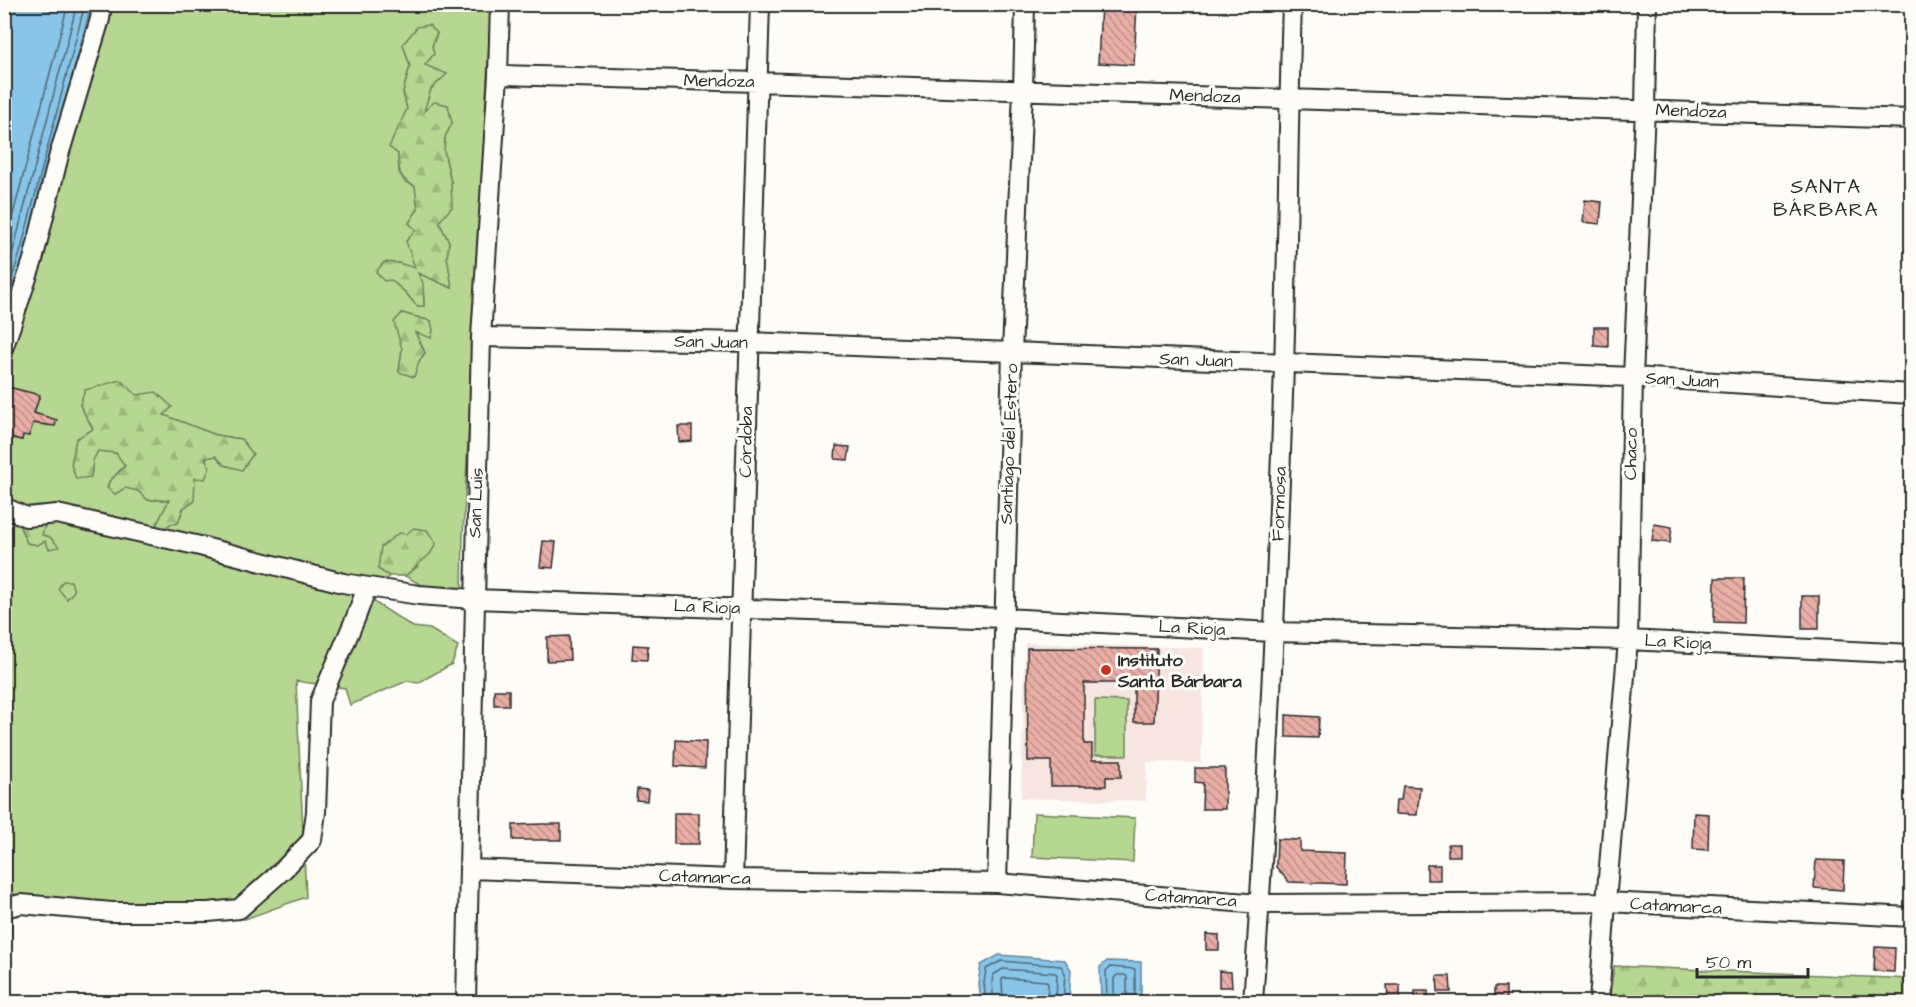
<svg xmlns="http://www.w3.org/2000/svg" width="1916" height="1007" font-family="'Architects Daughter',sans-serif">
<style>
.built{fill:#f7e5df}
.green{fill:#b6d791;stroke:#70815e;stroke-width:1.5;fill-rule:evenodd}
.forest{fill:url(#forest-firs);stroke:#70815e;stroke-width:1.5}
.water{fill:#88c5e8;stroke:#63879c;stroke-width:1.5}
.lines{fill:none;stroke-linecap:round;stroke-linejoin:round}
.shore{stroke:#506977;stroke-width:1.5}
.building{fill:url(#building-back-hatch);stroke:#2b2b2b;stroke-width:1.5}
.minor-casing{stroke:#2b2b2b;stroke-width:22}
.minor{stroke:#fdfcf7;stroke-width:18}
.poi-dot{fill:#c8321e;stroke:#fdfcf7;stroke-width:2}
.labels{text-anchor:middle;dominant-baseline:central;stroke-width:6;stroke-linejoin:round;paint-order:stroke}
.street-label{font-size:18px;fill:#2b2b2b;stroke:#fdfcf7}
.poi-label{font-size:18px;font-weight:bold;fill:#2b2b2b;stroke:#fdfcf7;text-anchor:start}
.neighbourhood-label{font-size:20px;letter-spacing:1.5px;fill:#2b2b2b;stroke:#fdfcf7}
</style>
<defs>
<pattern id="forest-firs" width="22" height="20" patternUnits="userSpaceOnUse" patternTransform="scale(1.5)"><rect width="22" height="20" fill="#b6d791"/><path d="M5 1l3.5 6h-7zM16 11l3.5 6h-7z" fill="#9db97d"/></pattern>
<pattern id="building-back-hatch" width="6" height="6" patternUnits="userSpaceOnUse" patternTransform="scale(1.5)"><rect width="6" height="6" fill="#e9afa7"/><path d="M-1 5l2 2M0 0l6 6M5-1l2 2" fill="none" stroke="#bd8f88"/></pattern>
</defs>
<rect width="100%" height="100%" fill="#fdfcf7"/>
<filter id="ink" filterUnits="userSpaceOnUse"><feTurbulence type="fractalNoise" baseFrequency=".0167" numOctaves="2"/><feDisplacementMap in="SourceGraphic" scale="12" xChannelSelector="R" yChannelSelector="G"/><feConvolveMatrix kernelMatrix="1 2 1 2 8 2 1 2 1" color-interpolation-filters="sRGB"/></filter>
<g filter="url(#ink)">
<path class="built" d="M1025 643 1204 648 1201 763 1147 762 1146 801 1021 798Z"/>
<path class="green" d="M94 5H491L463 535 462 589 436 593 405 576 417 567 378 569 389 576 374 602 413 627 430 629 458 646 452 664 418 683 407 681 350 705 345 688 296 681 306 897 245 919 14 894 6 1002H5L4 533 11 527 5 513V443L7 444 9 437 21 440 23 435 29 436 33 423 50 426 52 419 34 413 39 395 5 386V321L89 13ZM437 34 424 66 446 74 431 89 423 112 452 123 445 137 444 151 451 182 439 222 449 242 447 257 452 288 418 273C423 284 424 294 424 306H417L405 292 391 280 398 263 415 269 417 230 409 223 418 209 415 186 405 182 399 172 398 154 401 125 407 109 403 92 410 66 403 44ZM402 313 431 321 415 331 425 353 419 361 399 372 402 349ZM103 386 137 395 163 400 172 407 163 415 216 435 240 439 216 456 205 458 195 478 178 523 156 526 169 500H148L138 491 109 482 125 465 116 453 98 451 93 460 91 477 93 429 80 405 85 390ZM16 518 42 535 38 545 27 543Z
M1095 700 1127 701V755H1095Z
M1034 813 1135 818 1133 862 1032 857Z"/>
<path class="forest" d="M429 25 437 33 432 46 434 54 425 65 447 74 431 89 424 111 434 102 448 105 452 123 445 137 444 151 451 182 452 207 439 222 449 242 447 257 452 288 418 273 423 283 424 306H417L405 292 391 280 384 281 376 272 384 262 398 263 415 268 406 241 416 230 409 223 418 209 415 186C398 178 399 171 398 154L389 147 407 109 403 92 410 66 403 44 417 27Z
M402 313 431 321 433 330 431 338 415 332 425 353 419 361 414 377 399 372 402 349 394 322Z
M120 380 137 395 156 392 172 407 164 415 216 435 241 439 253 454 242 470 224 465 216 456 205 458 210 467 205 479 195 478 194 502 183 508 178 523 170 524 161 532 156 526 169 500H148L138 491 125 488 115 494 107 488 109 482 125 466 116 453 98 451 93 460 91 477 76 479 71 464 76 439 93 429 80 405 85 390Z
M41 516 45 525 42 535 50 537 59 547 49 549 45 541 38 545 27 543 16 517Z
M414 528 427 530 436 544 430 554 405 576H389L378 569 381 547 399 533 406 534Z
M63 581H71L74 591 67 599 58 589Z
M1614 966 1911 979V1002H1609Z"/>
<path class="water" d="M5 5H91L26 255 5 321Z
M999 955 1065 960 1071 970 1069 1002H980L978 983 981 965Z
M1107 961 1141 962V1002H1101L1100 967Z"/>
<g class="lines">
<path class="shore" d="M4 249 68 4
M4 278 13 251 77 4
M4 302 20 253 85 4
M986 1002 984 983 986 969 1001 961 1061 966 1065 973 1063 1002
M994 1002 992 983 993 975 1003 969 1056 973 1057 975 1056 1002
M1003 1002 1002 979 1005 978 1046 981 1048 984 1047 1002
M1107 1002 1106 971 1110 967 1135 969V1002
M1114 1002V978L1117 975H1125L1127 977V1002"/>
</g>
<path class="building" d="M1101 4H1137L1134 65 1098 63Z
M1585 200 1602 202 1600 224 1583 222Z
M1594 327H1608V347L1594 346Z
M4 386 40 395 34 413 57 420 55 426 33 423 29 436 23 435 22 440 4 436Z
M678 426H692V441L679 442Z
M836 446 850 447 848 460 835 459Z
M1654 524 1672 527 1670 543 1652 541Z
M543 541 556 542 553 568 540 567Z
M1715 578H1744L1743 623 1714 622Z
M1802 596H1819V629H1802Z
M569 636 570 660 547 661V637Z
M633 645 648 646 647 660 632 659Z
M1027 648 1157 649 1154 722H1134V683H1084V744H1092V760H1121V777H1106V786H1051V761H1028Z
M494 690H509V705H494Z
M1286 715 1319 717 1318 738 1286 737Z
M676 740 706 742 705 768 675 766Z
M1195 768H1225V809H1202L1203 783 1195 782Z
M1403 786 1420 787 1417 815 1395 814 1396 800H1401Z
M637 789 648 790 647 801 636 800Z
M674 813H699V844H674Z
M1694 813 1709 814 1708 850 1693 849Z
M542 824H561V840H513V825Z
M1277 839 1300 840V851L1347 853 1346 884 1289 882 1276 867Z
M1448 844H1460V856H1448Z
M1816 860 1844 861 1843 890 1814 888Z
M1427 865H1440V880H1427Z
M1206 934 1219 935V950H1206Z
M1875 947 1895 948 1894 972 1874 971Z
M1219 971 1231 972 1232 987H1219Z
M1437 976H1450L1451 992H1438Z
M1387 985H1400V1000H1388Z
M1494 987H1506V1002H1494Z
M1415 991H1428V1002H1415Z"/>
<g class="lines">
<defs>
<path id="minor" d="M498 75 757 82 1912 119
M481 337 748 342 1012 352 1633 377 1912 394
M4 346 33 260 59 155 100 19 102 4
M4 507 26 517 57 514 200 546 343 583 419 595 474 599 1004 618 1273 632 1628 640 1912 654
M470 869 733 879 997 883 1260 904 1606 902 1912 917
M733 879 760 4
M997 883 1012 352 1023 90 1025 4
M4 908 21 904 112 912H208L239 909 284 869 312 840 316 812 320 701 356 617 367 587
M466 1002 481 337 498 75 500 4
M1253 1002C1268 791 1277 578 1284 366 1288 245 1288 125 1292 4
M1599 1002 1606 902 1628 640 1633 377 1645 109 1647 4"/>
</defs>
<use href="#minor" class="minor-casing"/>
<use href="#minor" class="minor"/>
</g>
</g>
<circle class="poi-dot" cx="1106" cy="670" r="6"/>
<g class="labels">
<g class="street-label">
<text transform="translate(719 81) rotate(1)">Mendoza</text>
<text transform="translate(1205 96) rotate(2)">Mendoza</text>
<text transform="translate(1691 111) rotate(2)">Mendoza</text>
<text transform="translate(711 342) rotate(1)">San Juan</text>
<text transform="translate(1196 360) rotate(2)">San Juan</text>
<text transform="translate(1682 380) rotate(3)">San Juan</text>
<text transform="translate(746 442) rotate(-89)">Córdoba</text>
<text transform="translate(1009 444) rotate(-88)">Santiago del Estero</text>
<text transform="translate(1631 454) rotate(-89)">Chaco</text>
<text transform="translate(476 503) rotate(-88)">San Luis</text>
<text transform="translate(1279 504) rotate(-88)">Formosa</text>
<text transform="translate(707 607) rotate(2)">La Rioja</text>
<text transform="translate(1192 628) rotate(3)">La Rioja</text>
<text transform="translate(1678 642) rotate(3)">La Rioja</text>
<text transform="translate(705 877) rotate(2)">Catamarca</text>
<text transform="translate(1191 898) rotate(4)">Catamarca</text>
<text transform="translate(1676 906) rotate(3)">Catamarca</text>
</g>
<g class="poi-label">
<text x="1118" y="660">Instituto<tspan x="1118" dy="21">Santa Bárbara</tspan></text>
</g>
<g class="neighbourhood-label">
<text x="1826" y="187">SANTA<tspan x="1826" dy="23">BÁRBARA</tspan></text>
</g>
</g>
<rect width="1916" height="1007" fill="none" stroke="#fdfcf7" stroke-width="24"/>
<rect x="12" y="12" width="1892" height="983" fill="none" stroke="#2b2b2b" stroke-width="2" filter="url(#ink)"/>
<path d="M1697 968v9h111v-9" fill="none" stroke="#2b2b2b" stroke-width="3"/>
<text x="1706" y="968" font-size="18" fill="#2b2b2b" stroke="#fdfcf7" stroke-width="4.5" paint-order="stroke">50 m</text>
</svg>
